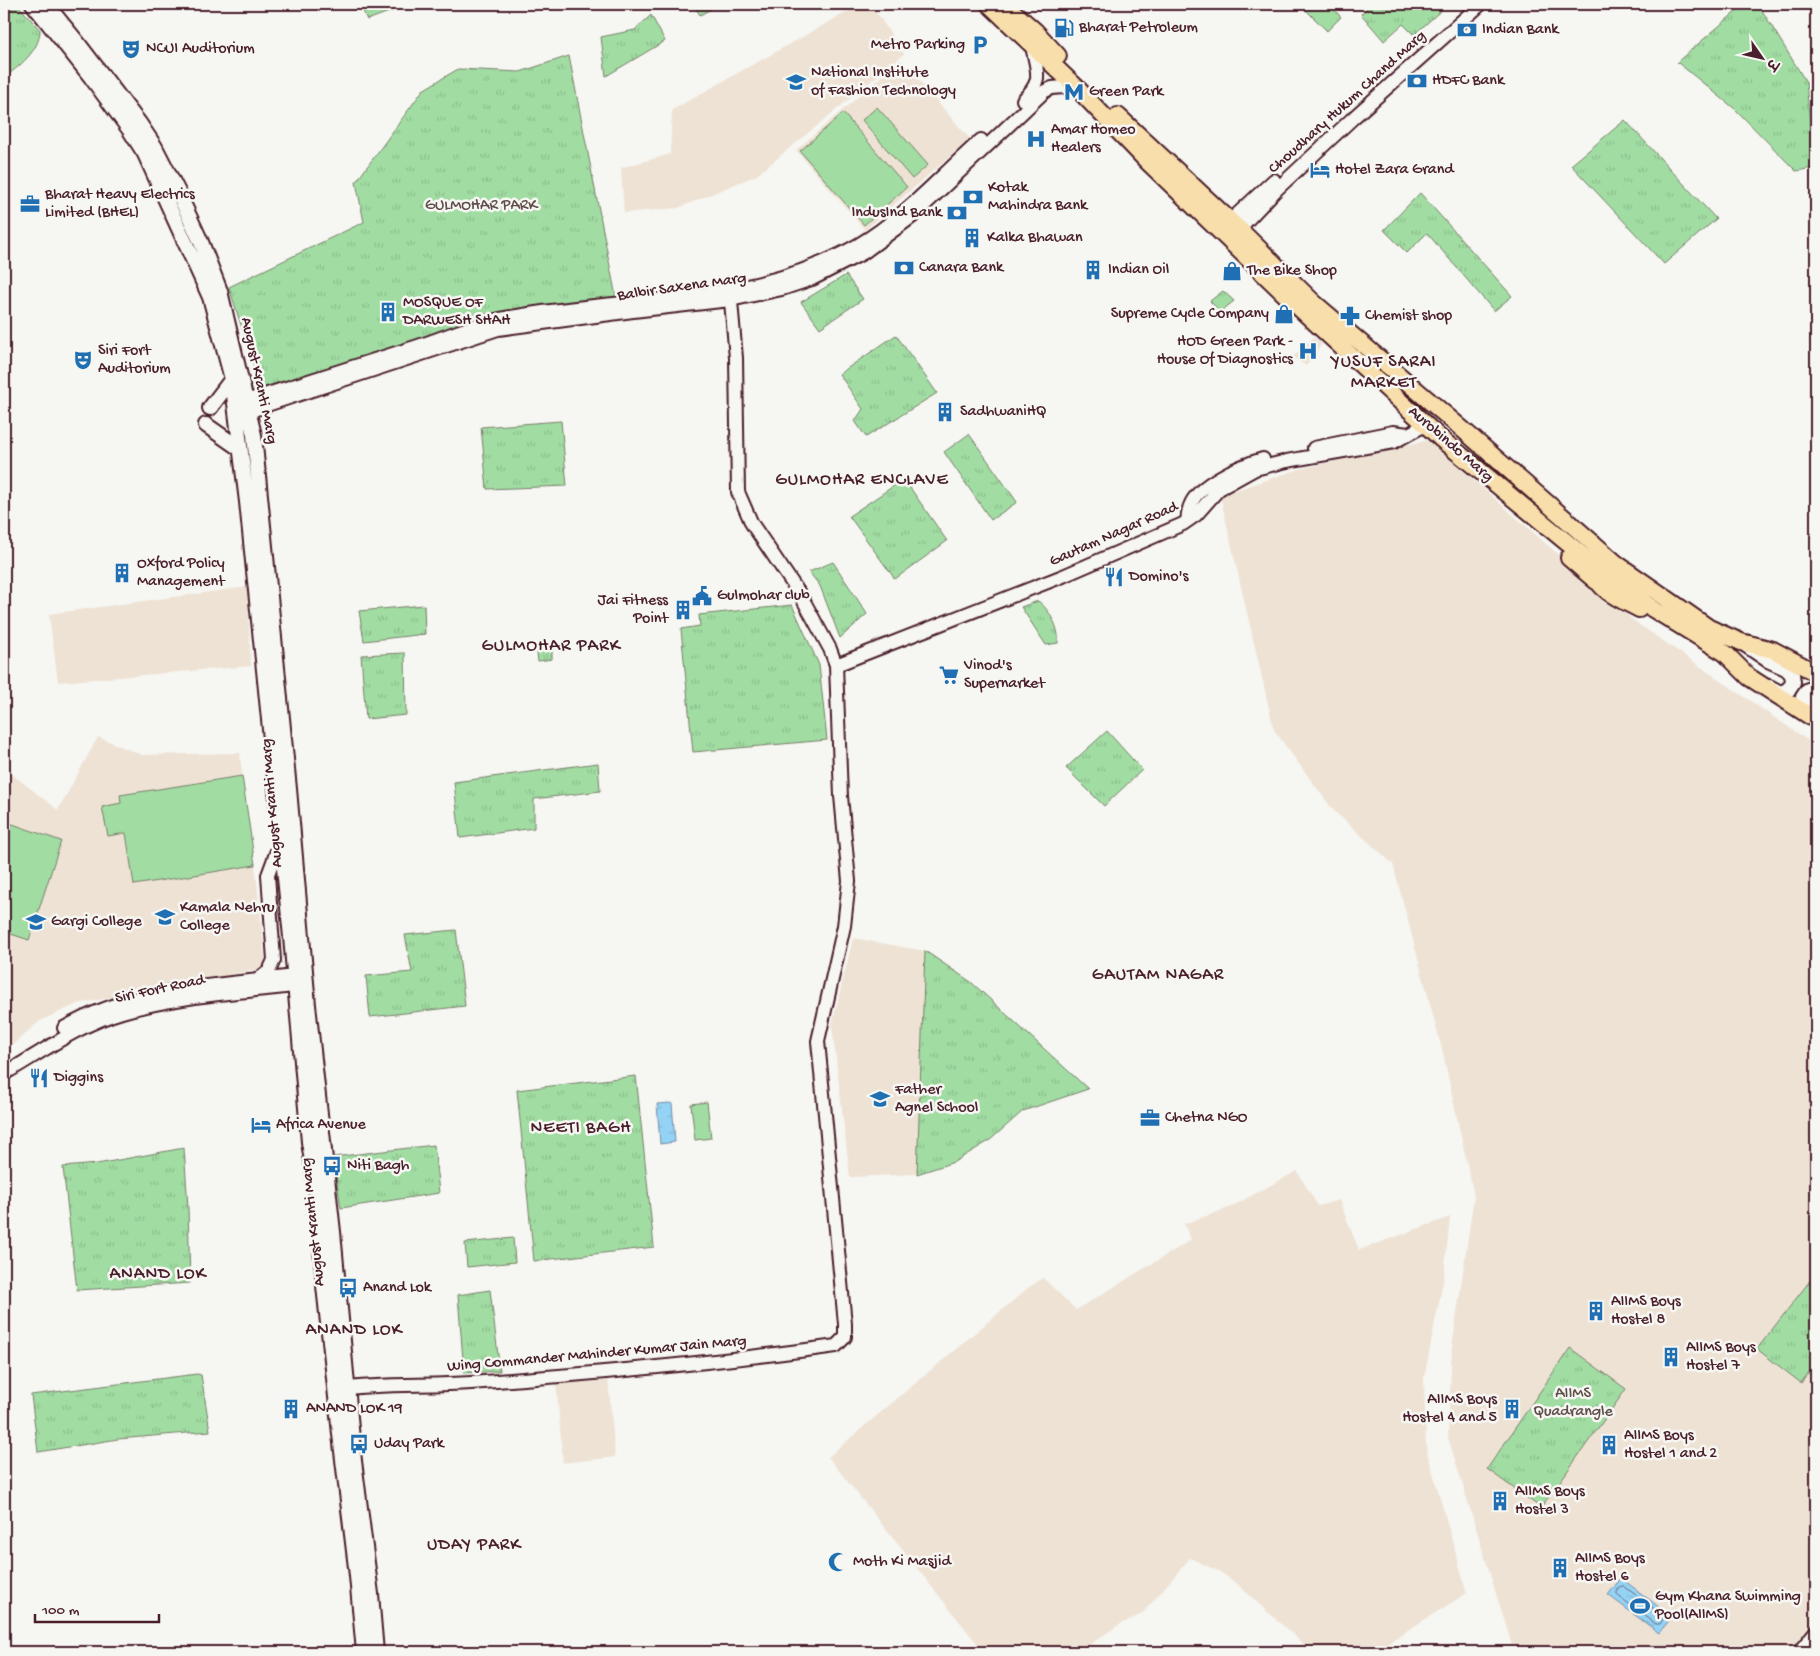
<svg xmlns="http://www.w3.org/2000/svg" width="1820" height="1656" font-family="'Gochi Hand','Playpen Sans Deva',sans-serif">
<style>
.built{fill:#eee2d4}
.grass{fill:url(#grass-tufts);stroke:#767e67}
.pitch{fill:#a1dda3;stroke:#767e67}
.water{fill:url(#water-ripples);stroke:#768ba4}
.lines{fill:none;stroke-linecap:round;stroke-linejoin:round}
.shore{stroke:#68677c;stroke-width:1}
.tertiary-casing{stroke:#4a1f2b;stroke-width:16}
.secondary-casing{stroke:#4a1f2b;stroke-width:18}
.trunk-casing{stroke:#4a1f2b;stroke-width:20}
.tertiary{stroke:#f6f6f2;stroke-width:12}
.secondary{stroke:#f6f6f2;stroke-width:14}
.trunk{stroke:#f8deab;stroke-width:16}
.labels{text-anchor:middle;dominant-baseline:central;stroke-width:5;stroke-linejoin:round;paint-order:stroke}
.poi-label{font-size:16px;fill:#4a1f2b;stroke:#f6f6f2;text-anchor:start}
.street-label{font-size:16px;fill:#4a1f2b;stroke:#f6f6f2}
.park-label{font-size:16px;fill:#604e49;stroke:#f6f6f2}
.neighbourhood-label{font-size:18px;letter-spacing:1px;fill:#4a1f2b;stroke:#f6f6f2}
</style>
<defs>
<pattern id="grass-tufts" width="24" height="20" patternUnits="userSpaceOnUse" patternTransform="scale(1.25)"><rect width="24" height="20" fill="#a1dda3"/><path d="M3 7l-1-3M5 7V3M7 7l1-3M15 17l-1-3M17 17v-4M19 17l1-3" fill="none" stroke="#8cbd8c"/></pattern>
<pattern id="water-ripples" width="26" height="14" patternUnits="userSpaceOnUse" patternTransform="scale(1.25)"><rect width="26" height="14" fill="#94d3f5"/><path d="M2 4q2-2 4 0t4 0M15 11q2-2 4 0t4 0" fill="none" stroke="#81b5d2"/></pattern>
</defs>
<rect width="100%" height="100%" fill="#f6f6f2"/>
<filter id="ink" filterUnits="userSpaceOnUse"><feTurbulence type="fractalNoise" baseFrequency=".02" numOctaves="2"/><feDisplacementMap in="SourceGraphic" scale="10" xChannelSelector="R" yChannelSelector="G"/><feConvolveMatrix kernelMatrix="1 2 1 2 8 2 1 2 1" color-interpolation-filters="sRGB"/></filter>
<g filter="url(#ink)">
<path class="built" d="M861 4H871L904 54 757 175 678 208 624 213 621 168 670 154 672 110Z
M901 60 970 139 865 230 796 150Z
M1314 337 1322 344 1306 366 1293 357Z
M1428 440 1634 621 1816 746V1622L1793 1652H1514L1448 1437 1452 1348 1474 1196 1443 1053 1393 864 1333 810 1274 730 1220 495 1303 468Z
M247 587 251 666 58 682 49 614Z
M98 737 142 755 240 753 242 776 255 865 266 968 77 1004 40 1021 4 1052V768L58 810Z
M853 938 925 951 917 1174 850 1177 832 1025Z
M1297 1171 1318 1206 1339 1200 1359 1250 1450 1217 1444 1276 1424 1379 1426 1448 1467 1593 1373 1652H1312L1236 1583 1220 1572 1190 1558 1142 1614 1117 1626 1079 1652H984L828 1457 1028 1288 1043 1278 1076 1310 1191 1240 1184 1224 1229 1208Z
M608 1378 615 1457 563 1463 556 1381Z"/>
<path class="grass" d="M4 4H17L40 30C40 51 18 67 4 78Z
M360 4H411L367 20Z
M693 4H720L700 15Z
M1300 4H1329L1341 17 1327 31Z
M1371 4H1448L1414 35 1403 24 1384 41 1361 14Z
M1745 4H1758L1806 82 1814 168 1796 171 1735 109 1677 62Z
M651 15 665 41 606 76 601 37 635 30Z
M569 56 616 297 613 302 268 390 262 387 259 382 229 287 364 222 356 182 423 90 458 69 520 72Z
M1625 120 1716 219 1664 264 1571 165Z
M1420 193 1512 296 1494 311 1427 233 1407 253 1384 230Z
M846 275 863 299 820 328 801 302Z
M1223 291 1234 301 1220 312 1210 301Z
M896 335 937 393 866 437 855 421 863 409 839 374Z
M561 421 567 486 487 489 481 427Z
M969 434 1017 502 991 520 944 452Z
M904 479 947 541 895 579 849 516Z
M833 562 867 614 840 638 820 586 809 572Z
M1038 601C1050 610 1060 629 1058 643L1046 645 1021 607Z
M424 605 425 634 364 641 359 611Z
M792 605 819 665 827 740 693 752 681 629 700 626 699 615Z
M552 643V659L538 661 536 646Z
M405 653 406 715 366 719 361 655Z
M1107 731 1142 770 1104 806 1066 768Z
M598 763 600 791 534 799V828L460 838 454 782Z
M456 930 465 1006 370 1017 366 976 412 972 405 935Z
M925 951 971 982 1088 1089 1023 1111 989 1141 954 1162 917 1174Z
M636 1076 654 1247 534 1261 517 1090Z
M434 1145 439 1193 341 1208 333 1157Z
M184 1148 188 1208 190 1283 77 1290 63 1167 97 1164Z
M513 1238 515 1262 467 1267 465 1243Z
M1816 1273V1363L1801 1383 1757 1349Z
M490 1290 500 1371 464 1373 458 1295Z
M1570 1348 1626 1389 1541 1508 1487 1469Z
M197 1374 201 1375 210 1431 118 1439 38 1452 31 1395Z"/>
<path class="pitch" d="M877 107 928 165 912 179 862 120Z
M843 113 907 187 864 225 800 151Z
M242 776 255 865 134 885 126 833 108 836 102 807 121 803 120 795Z
M4 821 61 841 29 940 5 932 4 935Z
M707 1102 711 1138 695 1140 691 1104Z"/>
<path class="water" d="M672 1103 675 1142 660 1144 657 1104Z
M1621 1578 1672 1617 1659 1633 1608 1595Z"/>
<g class="lines">
<path class="shore" d="M1624 1586 1663 1616V1619L1660 1624H1656L1617 1595V1592L1620 1587Z"/>
<defs>
<path id="tertiary" d="M1023 100C1044 80 1037 72 1032 46
M1230 221 1274 180
M1239 229 1276 190 1353 118 1481 4
M236 404C297 385 357 365 418 346 448 336 479 322 511 317 627 296 752 306 858 245 904 218 941 175 981 140
M240 415 270 404 498 329 633 311 730 300 782 289 812 279 863 253 913 216 1045 91 1052 88 1075 86
M1314 448 1393 432 1408 434
M1187 521C1188 516 1188 510 1190 506 1198 483 1242 465 1263 459
M836 665 1063 576 1183 524 1196 515 1219 489 1255 469 1287 461 1394 442 1425 425
M257 980 269 971 274 960 268 875 281 840
M64 1028C136 986 222 985 304 975
M4 1074C42 1052 80 1024 122 1012 181 995 243 992 304 985
M339 1389C382 1383 428 1386 471 1383 593 1374 715 1363 836 1346L845 1337V1324L818 1041 844 926 849 881 841 796 836 665 830 649 801 596 752 524 738 492 736 358 730 290
M1799 1652 1816 1631"/>
<path id="secondary" d="M33 4 91 77 129 129 145 154 210 297 232 379 247 502 291 937 309 1142 317 1194 324 1286 341 1443 357 1576 364 1652
M46 4 77 42 139 123 155 147 178 192 201 242 220 291 254 435 289 789 308 1005 333 1232 354 1461 371 1594 376 1652
M210 408 232 379
M206 425 239 448
M1746 645 1768 660 1786 668 1792 674 1793 682 1788 690 1780 693 1769 687
M1814 714 1804 706 1803 697 1808 690 1816 688"/>
<path id="trunk" d="M989 4 1075 86 1147 161 1294 303 1440 438 1604 573 1634 595 1653 609 1725 653 1749 677 1816 720
M1004 4 1035 31 1058 56
M1118 116 1239 229 1313 302 1461 428 1617 564 1709 628 1741 642 1773 650 1816 673
M1569 558 1596 581
M1593 572C1599 591 1622 600 1639 609"/>
</defs>
<use href="#tertiary" class="tertiary-casing"/>
<use href="#secondary" class="secondary-casing"/>
<use href="#trunk" class="trunk-casing"/>
<use href="#tertiary" class="tertiary"/>
<use href="#secondary" class="secondary"/>
<use href="#trunk" class="trunk"/>
</g>
</g>
<defs>
<symbol id="fuel-bare" viewBox="-9 -9 18 18"><path d="M-5.5-6h7V0h2V4h1.3V-2.5L3-4.5l.8-.8L6-3V5H2.5V1h-1V6h-7ZM-4.2-4.7v3.2H.2V-4.7Z" fill="#1f6fb2" stroke="#f6f6f2" stroke-width="2.5" paint-order="stroke"/></symbol>
<symbol id="bank-bare" viewBox="-9 -9 18 18"><path d="M-6-4H6V4H-6ZM0-2.3a2.3 2.3 0 1 0 0 4.6a2.3 2.3 0 1 0 0-4.6Z" fill="#1f6fb2" stroke="#f6f6f2" stroke-width="2.5" paint-order="stroke"/></symbol>
<symbol id="parking-bare" viewBox="-9 -9 18 18"><path d="M-3.5-5.5H1a3.5 3.5 0 0 1 0 7H-1V5.5H-3.5ZM-1-3.4V-.6H.8a1.4 1.4 0 0 0 0-2.8Z" fill="#1f6fb2" stroke="#f6f6f2" stroke-width="2.5" paint-order="stroke"/></symbol>
<symbol id="theatre-bare" viewBox="-9 -9 18 18"><path d="M-5-5.5Q0-4 5-5.5V0Q5 5 0 6Q-5 5-5 0ZM-3.3-2.5H-1v1.5H-3.3ZM1-2.5H3.3v1.5H1ZM-2.8 1Q0 5.5 2.8 1Z" fill="#1f6fb2" stroke="#f6f6f2" stroke-width="2.5" paint-order="stroke"/></symbol>
<symbol id="university-bare" viewBox="-9 -9 18 18"><path d="M0-5L7-2L0 1L-7-2ZM-4 1L0 2.5L4 1V4Q0 6-4 4Z" fill="#1f6fb2" stroke="#f6f6f2" stroke-width="2.5" paint-order="stroke"/></symbol>
<symbol id="metro-bare" viewBox="-9 -9 18 18"><path d="M-5.5 5V-5H-3L0 0L3-5H5.5V5H3V-.5L0 4L-3-.5V5Z" fill="#1f6fb2" stroke="#f6f6f2" stroke-width="2.5" paint-order="stroke"/></symbol>
<symbol id="hospital-bare" viewBox="-9 -9 18 18"><path d="M-5-5h3v3.5h4V-5h3V5h-3V1.5h-4V5h-3Z" fill="#1f6fb2" stroke="#f6f6f2" stroke-width="2.5" paint-order="stroke"/></symbol>
<symbol id="hotel-bare" viewBox="-9 -9 18 18"><path d="M-6-4.5h1.5V1H6V5H4.5V3h-9V5H-6ZM-4 0a1.8 1.8 0 1 1 3.6 0ZM.5 0V-2.5h3Q6-2.5 6 0Z" fill="#1f6fb2" stroke="#f6f6f2" stroke-width="2.5" paint-order="stroke"/></symbol>
<symbol id="office-bare" viewBox="-9 -9 18 18"><path d="M-6-3h4V-5.5h4V-3h4V5H-6ZM-1-4.5V-3h2v-1.5ZM-6 0V1H6V0Z" fill="#1f6fb2" stroke="#f6f6f2" stroke-width="2.5" paint-order="stroke"/></symbol>
<symbol id="building-bare" viewBox="-9 -9 18 18"><path d="M-4-6H4V6H1V3H-1V6H-4ZM-2.5-4.3h1.7v1.8h-1.7ZM.8-4.3h1.7v1.8H.8ZM-2.5-1h1.7V.8h-1.7ZM.8-1h1.7V.8H.8Z" fill="#1f6fb2" stroke="#f6f6f2" stroke-width="2.5" paint-order="stroke"/></symbol>
<symbol id="shop-bare" viewBox="-9 -9 18 18"><path d="M-5-2.5h2.3a2.7 3.5 0 0 1 5.4 0H5L5.5 6h-11ZM-1.5-2.5h3a1.5 2.3 0 0 0-3 0Z" fill="#1f6fb2" stroke="#f6f6f2" stroke-width="2.5" paint-order="stroke"/></symbol>
<symbol id="pharmacy-bare" viewBox="-9 -9 18 18"><path d="M-2-6h4v4h4v4h-4v4h-4v-4h-4v-4h4Z" fill="#1f6fb2" stroke="#f6f6f2" stroke-width="2.5" paint-order="stroke"/></symbol>
<symbol id="restaurant-bare" viewBox="-9 -9 18 18"><path d="M-5-6h1v4h1v-4h1v4h1v-4h1v5L-1.5 .5V6h-2V.5L-5-1ZM5-6V6H3V1.5H1.5Q1.5-4 5-6Z" fill="#1f6fb2" stroke="#f6f6f2" stroke-width="2.5" paint-order="stroke"/></symbol>
<symbol id="civic-bare" viewBox="-9 -9 18 18"><path d="M-.6-6.5H3V-4.5H.6V-3L4-1V1h2V6H-6V1h2V-1L-.6-3ZM-1.2 2.5V6h2.4V2.5Z" fill="#1f6fb2" stroke="#f6f6f2" stroke-width="2.5" paint-order="stroke"/></symbol>
<symbol id="supermarket-bare" viewBox="-9 -9 18 18"><path d="M-6-5.5h2.5l.6 2H6L4.5 2H-2.5L-4.4-4H-6ZM-1.5 3.2a1.3 1.3 0 1 0 .1 0ZM3 3.2a1.3 1.3 0 1 0 .1 0Z" fill="#1f6fb2" stroke="#f6f6f2" stroke-width="2.5" paint-order="stroke"/></symbol>
<symbol id="school-bare" viewBox="-9 -9 18 18"><path d="M0-5L7-2L0 1L-7-2ZM-4 1L0 2.5L4 1V4Q0 6-4 4Z" fill="#1f6fb2" stroke="#f6f6f2" stroke-width="2.5" paint-order="stroke"/></symbol>
<symbol id="bus-bare" viewBox="-9 -9 18 18"><path d="M-5-6H5V4H4V6H2V4H-2V6H-4V4H-5ZM-3.5-4V0h7V-4ZM-3.5 1.2v1.5H-2V1.2ZM2 1.2v1.5H3.5V1.2Z" fill="#1f6fb2" stroke="#f6f6f2" stroke-width="2.5" paint-order="stroke"/></symbol>
<symbol id="mosque-bare" viewBox="-9 -9 18 18"><path d="M3.5-4.9A6 6 0 1 0 3.5 4.9A5 5 0 1 1 3.5-4.9Z" fill="#1f6fb2" stroke="#f6f6f2" stroke-width="2.5" paint-order="stroke"/></symbol>
<symbol id="stadium-bare" viewBox="-9 -9 18 18"><path d="M0-5a6.5 5 0 1 0 0 10a6.5 5 0 1 0 0-10ZM-3.5-1.8h7v3.6h-7Z" fill="#1f6fb2" stroke="#f6f6f2" stroke-width="2.5" paint-order="stroke"/></symbol>
</defs>
<g fill-rule="evenodd">
<use href="#fuel-bare" x="1050" y="14" width="28" height="28"/>
<use href="#bank-bare" x="1453" y="16" width="28" height="28"/>
<use href="#parking-bare" x="966" y="31" width="28" height="28"/>
<use href="#theatre-bare" x="117" y="35" width="28" height="28"/>
<use href="#bank-bare" x="1403" y="67" width="28" height="28"/>
<use href="#university-bare" x="782" y="68" width="28" height="28"/>
<use href="#metro-bare" x="1060" y="78" width="28" height="28"/>
<use href="#hospital-bare" x="1022" y="125" width="28" height="28"/>
<use href="#hotel-bare" x="1306" y="156" width="28" height="28"/>
<use href="#bank-bare" x="959" y="183" width="28" height="28"/>
<use href="#office-bare" x="16" y="190" width="28" height="28"/>
<use href="#bank-bare" x="943" y="199" width="28" height="28"/>
<use href="#building-bare" x="958" y="224" width="28" height="28"/>
<use href="#bank-bare" x="890" y="254" width="28" height="28"/>
<use href="#building-bare" x="1079" y="256" width="28" height="28"/>
<use href="#shop-bare" x="1218" y="257" width="28" height="28"/>
<use href="#building-bare" x="374" y="298" width="28" height="28"/>
<use href="#shop-bare" x="1270" y="300" width="28" height="28"/>
<use href="#pharmacy-bare" x="1336" y="302" width="28" height="28"/>
<use href="#hospital-bare" x="1294" y="337" width="28" height="28"/>
<use href="#theatre-bare" x="69" y="346" width="28" height="28"/>
<use href="#building-bare" x="931" y="398" width="28" height="28"/>
<use href="#building-bare" x="108" y="559" width="28" height="28"/>
<use href="#restaurant-bare" x="1100" y="563" width="28" height="28"/>
<use href="#civic-bare" x="688" y="582" width="28" height="28"/>
<use href="#building-bare" x="669" y="596" width="28" height="28"/>
<use href="#supermarket-bare" x="935" y="661" width="28" height="28"/>
<use href="#university-bare" x="151" y="903" width="28" height="28"/>
<use href="#university-bare" x="22" y="908" width="28" height="28"/>
<use href="#restaurant-bare" x="25" y="1064" width="28" height="28"/>
<use href="#school-bare" x="866" y="1085" width="28" height="28"/>
<use href="#office-bare" x="1136" y="1104" width="28" height="28"/>
<use href="#hotel-bare" x="247" y="1111" width="28" height="28"/>
<use href="#bus-bare" x="318" y="1152" width="28" height="28"/>
<use href="#bus-bare" x="334" y="1274" width="28" height="28"/>
<use href="#building-bare" x="1582" y="1297" width="28" height="28"/>
<use href="#building-bare" x="1657" y="1343" width="28" height="28"/>
<use href="#building-bare" x="277" y="1395" width="28" height="28"/>
<use href="#building-bare" x="1498" y="1395" width="28" height="28"/>
<use href="#bus-bare" x="345" y="1430" width="28" height="28"/>
<use href="#building-bare" x="1595" y="1431" width="28" height="28"/>
<use href="#building-bare" x="1486" y="1487" width="28" height="28"/>
<use href="#mosque-bare" x="824" y="1548" width="28" height="28"/>
<use href="#building-bare" x="1546" y="1554" width="28" height="28"/>
<use href="#stadium-bare" x="1626" y="1592" width="28" height="28"/>
</g>
<g class="labels">
<g class="poi-label">
<text x="1079" y="28">Bharat Petroleum</text>
<text x="1482" y="30">Indian Bank</text>
<text x="965" y="45" text-anchor="end">Metro Parking</text>
<text x="146" y="49">NCUI Auditorium</text>
<text x="811" y="73">National Institute<tspan x="811" dy="18">of Fashion Technology</tspan></text>
<text x="1432" y="81">HDFC Bank</text>
<text x="1089" y="92">Green Park</text>
<text x="1051" y="130">Amar Homeo<tspan x="1051" dy="18">Healers</tspan></text>
<text x="1335" y="170">Hotel Zara Grand</text>
<text x="988" y="188">Kotak<tspan x="988" dy="18">Mahindra Bank</tspan></text>
<text x="45" y="195">Bharat Heavy Electrics<tspan x="45" dy="18">Limited (BHEL)</tspan></text>
<text x="942" y="213" text-anchor="end">IndusInd Bank</text>
<text x="987" y="238">Kalka Bhawan</text>
<text x="919" y="268">Canara Bank</text>
<text x="1108" y="270">Indian Oil</text>
<text x="1247" y="271">The Bike Shop</text>
<text x="403" y="303">MOSQUE OF<tspan x="403" dy="18">DARWESH SHAH</tspan></text>
<text x="1269" y="314" text-anchor="end">Supreme Cycle Company</text>
<text x="1365" y="316">Chemist shop</text>
<text x="1293" y="342" text-anchor="end">HOD Green Park -<tspan x="1293" dy="18">House Of Diagnostics</tspan></text>
<text x="98" y="351">Siri Fort<tspan x="98" dy="18">Auditorium</tspan></text>
<text x="960" y="412">SadhwaniHQ</text>
<text x="137" y="564">Oxford Policy<tspan x="137" dy="18">Management</tspan></text>
<text x="1129" y="577">Domino's</text>
<text x="717" y="596">Gulmohar club</text>
<text x="668" y="601" text-anchor="end">Jai Fitness<tspan x="668" dy="18">Point</tspan></text>
<text x="964" y="666">Vinod's<tspan x="964" dy="18">Supernarket</tspan></text>
<text x="180" y="908">Kamala Nehru<tspan x="180" dy="18">College</tspan></text>
<text x="51" y="922">Gargi College</text>
<text x="54" y="1078">Diggins</text>
<text x="895" y="1090">Father<tspan x="895" dy="18">Agnel School</tspan></text>
<text x="1165" y="1118">Chetna NGO</text>
<text x="276" y="1125">Africa Avenue</text>
<text x="347" y="1166">Niti Bagh</text>
<text x="363" y="1288">Anand Lok</text>
<text x="1611" y="1302">AIIMS Boys<tspan x="1611" dy="18">Hostel 8</tspan></text>
<text x="1686" y="1348">AIIMS Boys<tspan x="1686" dy="18">Hostel 7</tspan></text>
<text x="1497" y="1400" text-anchor="end">AIIMS Boys<tspan x="1497" dy="18">Hostel 4 and 5</tspan></text>
<text x="306" y="1409">ANAND LOK 19</text>
<text x="1624" y="1436">AIIMS Boys<tspan x="1624" dy="18">Hostel 1 and 2</tspan></text>
<text x="374" y="1444">Uday Park</text>
<text x="1515" y="1492">AIIMS Boys<tspan x="1515" dy="18">Hostel 3</tspan></text>
<text x="1575" y="1559">AIIMS Boys<tspan x="1575" dy="18">Hostel 6</tspan></text>
<text x="853" y="1562">Moth Ki Masjid</text>
<text x="1655" y="1597">Gym Khana Swimming<tspan x="1655" dy="18">Pool(AIIMS)</tspan></text>
</g>
<g class="street-label">
<text transform="translate(1348 103) rotate(-42)">Choudhary Hukum Chand Marg</text>
<text transform="translate(682 288) rotate(-8)">Balbir Saxena Marg</text>
<text transform="translate(258 381) rotate(78)">August Kranti Marg</text>
<text transform="translate(1450 445) rotate(41)">Aurobindo Marg</text>
<text transform="translate(1114 535) rotate(-24)">Gautam Nagar Road</text>
<text transform="translate(273 803) rotate(-95)">August Kranti Marg</text>
<text transform="translate(160 990) rotate(-12)">Siri Fort Road</text>
<text transform="translate(314 1222) rotate(-96)">August Kranti Marg</text>
<text transform="translate(597 1355) rotate(-5)">Wing Commander Mahinder Kumar Jain Marg</text>
</g>
<g class="park-label">
<text x="481" y="206">GULMOHAR PARK</text>
<text x="1573" y="1394">AIIMS<tspan x="1573" dy="18">Quadrangle</tspan></text>
</g>
<g class="neighbourhood-label">
<text x="1384" y="362">YUSUF SARAI<tspan x="1384" dy="21">MARKET</tspan></text>
<text x="862" y="480">GULMOHAR ENCLAVE</text>
<text x="551" y="646">GULMOHAR PARK</text>
<text x="1158" y="975">GAUTAM NAGAR</text>
<text x="581" y="1128">NEETI BAGH</text>
<text x="158" y="1274">ANAND LOK</text>
<text x="354" y="1330">ANAND LOK</text>
<text x="474" y="1545">UDAY PARK</text>
</g>
</g>
<rect width="1820" height="1656" fill="none" stroke="#f6f6f2" stroke-width="20"/>
<rect x="10" y="10" width="1800" height="1636" fill="none" stroke="#4a1f2b" stroke-width="2" filter="url(#ink)"/>
<g transform="translate(1762 58) rotate(124)" stroke="#f6f6f2" stroke-width="4" paint-order="stroke">
<path d="M0-4L9 19L0 12L-9 19Z" fill="#4a1f2b"/>
<text y="-8" font-size="14" font-weight="bold" text-anchor="middle" fill="#4a1f2b">उ</text>
</g>
<path d="M35 1614v8h124v-8" fill="none" stroke="#4a1f2b" stroke-width="2.5"/>
<text x="42" y="1614" font-size="15" fill="#4a1f2b" stroke="#f6f6f2" stroke-width="4" paint-order="stroke">100 m</text>
</svg>
